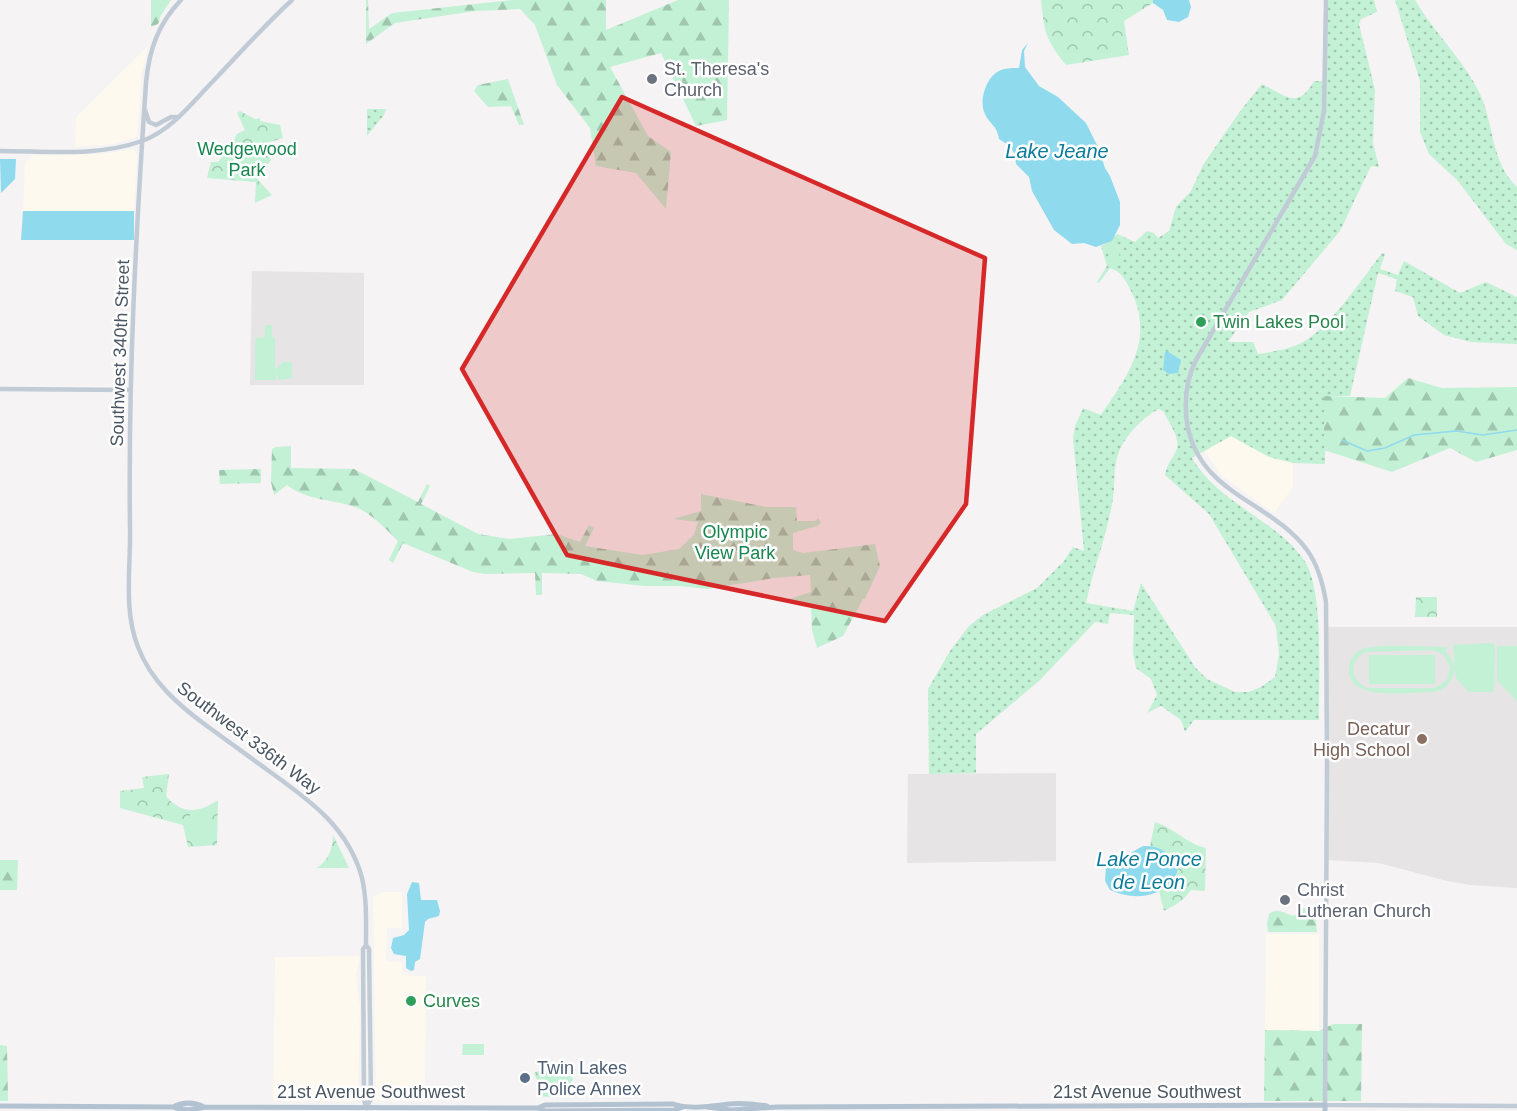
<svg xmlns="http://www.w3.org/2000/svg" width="1517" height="1111" font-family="Arial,sans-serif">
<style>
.commercial{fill:#fdf9ef}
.education{fill:#e6e4e5}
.grass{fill:url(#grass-dots);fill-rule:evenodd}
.forest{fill:url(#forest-firs)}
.park{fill:url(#park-crowns)}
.pitch{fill:#c3f1d5;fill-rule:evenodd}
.water{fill:#90daee}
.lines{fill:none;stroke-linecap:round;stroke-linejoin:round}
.stream{stroke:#90daee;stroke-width:1.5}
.secondary{stroke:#c1cbd6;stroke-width:4.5}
.primary{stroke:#b3c2d1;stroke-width:5}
.marked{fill:#d62828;fill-opacity:0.2;stroke:#d62828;stroke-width:4.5;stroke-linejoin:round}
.worship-dot{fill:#6b7280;stroke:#fff;stroke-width:2}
.leisure-dot{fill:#2e9e5b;stroke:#fff;stroke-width:2}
.education-dot{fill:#8d6e63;stroke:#fff;stroke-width:2}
.service-dot{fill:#5c6f8a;stroke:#fff;stroke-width:2}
.labels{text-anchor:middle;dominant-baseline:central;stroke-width:5;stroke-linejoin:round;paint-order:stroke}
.worship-label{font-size:18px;fill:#5b616d;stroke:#fff;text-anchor:start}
.park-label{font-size:18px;fill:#17864f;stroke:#fff}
.leisure-label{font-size:18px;fill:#27864d;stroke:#fff;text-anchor:start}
.street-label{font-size:18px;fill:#4a5661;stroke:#fff}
.education-label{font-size:18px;fill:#785e54;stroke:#fff;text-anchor:end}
.service-label{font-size:18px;fill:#4e5e75;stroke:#fff;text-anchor:start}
.water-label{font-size:20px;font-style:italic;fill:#0c7c9b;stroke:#fff}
</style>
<defs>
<pattern id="grass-dots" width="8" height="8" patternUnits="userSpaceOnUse" patternTransform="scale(1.5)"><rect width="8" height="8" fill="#c3f1d5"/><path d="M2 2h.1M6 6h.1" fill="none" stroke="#a0c6b0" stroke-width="1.8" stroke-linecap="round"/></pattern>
<pattern id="forest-firs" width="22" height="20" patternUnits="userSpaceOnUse" patternTransform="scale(1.5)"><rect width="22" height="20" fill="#c3f1d5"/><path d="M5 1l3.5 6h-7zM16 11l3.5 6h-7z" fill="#a0c6b0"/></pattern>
<pattern id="park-crowns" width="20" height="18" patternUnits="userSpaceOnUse" patternTransform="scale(1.5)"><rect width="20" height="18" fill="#c3f1d5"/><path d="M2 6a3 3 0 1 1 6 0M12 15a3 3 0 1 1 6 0" fill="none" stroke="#a0c6b0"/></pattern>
</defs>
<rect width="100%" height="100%" fill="#f5f3f3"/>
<path class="commercial" d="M149 45 142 72 137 137 114 144 75 147 76 117Z
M132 149 136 152 137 156 134 211H23L25 162 33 155 102 154Z
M1231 436 1269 457 1293 463V487L1274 513 1222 476 1204 450Z
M385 892H402V928H387L386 961 402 962V975L426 976 425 1102 380 1101 376 1097 373 896Z
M1266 934H1319V1031L1265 1030Z
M360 956 356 975 360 1007 358 1099 354 1102 273 1101 275 957Z"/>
<path class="education" d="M252 271 364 273V385H250Z
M1326 627H1517V888L1471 885 1447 881 1379 863 1326 860Z
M1056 773V861L907 863 908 774Z"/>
<path class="grass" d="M1326 0H1374L1377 12 1361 19 1359 24 1375 90 1373 143 1379 167 1371 166 1340 231 1282 300 1249 312 1228 342H1253L1258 354C1276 351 1293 349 1308 339 1334 321 1363 278 1382 253L1385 254 1380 269 1398 275 1404 261 1460 293 1486 282 1517 297V344L1471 342 1444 335 1418 316 1413 297 1395 291 1397 279 1378 273 1350 396H1325V464L1293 463 1269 457 1231 436 1192 458C1209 487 1237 503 1263 522 1279 533 1293 544 1304 560 1325 591 1318 680 1319 720H1194L1185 732 1181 720 1161 706 1147 713 1157 695 1151 679 1136 668 1133 653 1134 615 1110 613 1108 624 1095 622 1039 681 976 734V773L929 774 928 689 950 651 969 626 983 615 1037 588 1064 561 1073 547 1084 551 1073 438 1075 426 1083 408 1101 415C1128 375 1155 340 1131 291 1126 281 1121 271 1110 268L1099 283 1097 282 1107 266 1101 246 1108 243 1117 234 1135 242 1147 231 1154 233 1158 238 1169 231 1176 207 1191 191 1203 165 1241 110 1262 84C1286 96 1298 110 1314 81H1326ZM1159 409 1163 411C1168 421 1180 437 1177 448 1174 458 1167 462 1165 475L1209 514 1276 626 1279 654 1275 677 1261 687 1249 692H1235L1207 679 1195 667 1141 583 1133 611 1086 603C1093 570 1106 538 1112 504 1116 485 1112 467 1120 449 1128 433 1143 417 1159 409Z
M1395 0H1415C1434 33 1464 60 1480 94 1494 124 1491 163 1517 187V250L1506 244 1458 181 1429 154 1420 132V81Z
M367 109H386L384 115 367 136Z"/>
<path class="forest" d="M151 0H171L161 15 158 24 151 27Z
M366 0H368L369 29 392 13 513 0H606V30L678 0H729L727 120 696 126 661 53 610 67 648 136 671 152 666 209 636 173 596 166 590 128 557 85 535 25 520 9 475 11 395 23 366 44Z
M508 79 524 125H519L511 106 488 107 474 91 478 85Z
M1408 378 1442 388 1517 387V450L1476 462 1450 448 1392 472 1324 450V396L1385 398Z
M291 446V468L354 469 418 502 427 484 430 486 421 504 478 534 509 539 557 534 580 542 589 525 594 528 585 546 643 555 679 549 694 535 698 522 673 519 701 511V494L766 507H796L797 521H815L818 518 821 523 817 526 793 533V550L803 553 875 544 880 566 865 599H863L843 636 817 648 812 630 811 603 779 602 811 592 810 575 774 578 707 589 680 586H645L597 581 581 574 542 573V595H536L535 573 485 574 473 572 403 543 393 563 389 560 398 541C386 529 373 515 358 508 334 499 307 501 287 485L274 495 271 482 272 449 276 447Z
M261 469V483L220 484 219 470Z
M0 860H18L17 890H0Z
M1304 908 1315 914 1317 932H1268L1267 924 1269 914C1282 905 1286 918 1296 915 1299 913 1301 910 1304 908Z
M1333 1024H1362L1361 1101H1264L1265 1030 1319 1031Z
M0 1045 7 1046 8 1101H0Z"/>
<path class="park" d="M1041 0H1153V3L1124 21 1129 55 1066 65C1046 40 1044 32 1041 0Z
M240 111 255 119 260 118V121L280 125 283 138 263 144 271 160 258 180 272 195 255 203 256 182 207 178 211 162H218L231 146 237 134 245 130 237 113Z
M1416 597H1437V617H1415Z
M169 774 166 796C182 815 199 813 218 800L217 845 188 847 183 825 120 808V791L144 788 142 777Z
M1155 822C1174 828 1187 844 1206 848L1205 891 1191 890C1183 901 1177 904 1164 911L1159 891 1176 877C1180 862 1163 848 1150 846Z
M333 835 349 868H316C328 862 333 849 333 835Z
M564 1059 573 1079 563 1096 537 1097V1080L534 1073Z"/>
<path class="pitch" d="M1115 241 1121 261 1112 264 1105 244Z
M265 325H272V337H275V370L283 362H292V378L279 380 276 375V380H255V338L265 337Z
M1492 643 1495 645 1494 692H1469L1456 678 1455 669C1452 682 1446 690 1432 692 1410 692 1345 703 1349 667 1350 659 1355 652 1363 649 1375 643 1430 647 1447 647L1445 651 1452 659 1455 669 1453 645ZM1432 650 1443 654 1450 666 1447 680 1435 688H1368C1350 682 1348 661 1365 652Z
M1497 646H1517V701L1497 681Z
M1369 655H1435V684H1369Z
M190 814H207V823H212V834H190Z
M463 1044H484V1055H462Z"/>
<path class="water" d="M1153 0H1189L1191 7 1188 17 1179 22 1167 20 1163 10 1153 3Z
M1028 43 1024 51 1025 67 1039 86 1058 97 1086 123 1098 147 1105 168 1110 176 1120 202V225L1112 241 1096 247 1084 243 1072 244 1054 230 1032 191 1029 177 1016 164 1015 154 1008 145 999 139C997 125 990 125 985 114 978 101 987 76 999 71 1005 68 1012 68 1019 68L1022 50Z
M0 159H16L15 179 1 193Z
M23 211H134V240H21Z
M1167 351 1181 360 1178 373 1169 374 1163 370 1165 352Z
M1143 846C1159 845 1170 852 1177 867 1178 875 1175 878 1169 884 1154 899 1129 899 1110 890L1105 881 1106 867Z
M412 882 419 883 421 900H437L440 911 439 916 428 919 425 922 420 959 415 962 414 970 411 971 406 968V956L394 954 391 948 393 938 404 935 409 930 407 894Z"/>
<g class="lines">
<path class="stream" d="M1342 440 1367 451 1385 448 1414 435 1456 431 1483 435 1517 430"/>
<path class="secondary" d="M181 0C158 24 149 50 146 83 136 231 128 379 130 527 131 567 123 609 138 647 151 681 178 705 207 726 229 742 251 758 273 774 312 802 349 829 362 878 367 900 366 922 366 945L363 949 364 1099 366 1108
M1326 0 1324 111 1315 156 1196 360C1186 380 1184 401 1187 423 1199 495 1270 500 1307 550 1318 565 1323 584 1326 602L1327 765 1325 1105 1517 1106
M145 110 149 122 156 125 171 117H179
M0 151C46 151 97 157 142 141 173 130 195 99 218 76 242 50 266 24 292 0
M0 389 129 390
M366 945 369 949 371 1099 366 1108"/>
<path class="primary" d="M0 1106 173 1107C183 1111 194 1110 204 1107 194 1102 183 1102 173 1107
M204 1107 538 1108
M683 1107 674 1110 545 1111 538 1108 545 1105 673 1104C691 1110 710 1106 729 1104 741 1103 754 1104 767 1106
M707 1107 731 1110 777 1107 1325 1105V1111"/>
</g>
<path class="marked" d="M622 97 985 258 966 504 885 621 567 555 462 369Z"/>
<g class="worship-dot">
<circle cx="652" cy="79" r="6"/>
<circle cx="1285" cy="900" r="6"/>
</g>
<g class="leisure-dot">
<circle cx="1201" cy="322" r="6"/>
<circle cx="411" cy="1001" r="6"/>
</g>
<circle class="education-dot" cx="1422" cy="739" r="6"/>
<circle class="service-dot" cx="525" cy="1078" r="6"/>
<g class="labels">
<g class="worship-label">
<text x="664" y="69">St. Theresa's<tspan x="664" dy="21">Church</tspan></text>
<text x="1297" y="890">Christ<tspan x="1297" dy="21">Lutheran Church</tspan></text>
</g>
<g class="park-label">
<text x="247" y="149">Wedgewood<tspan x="247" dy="21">Park</tspan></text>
<text x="735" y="532">Olympic<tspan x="735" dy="21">View Park</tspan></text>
</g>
<g class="leisure-label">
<text x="1213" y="322">Twin Lakes Pool</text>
<text x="423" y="1001">Curves</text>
</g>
<g class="street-label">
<text transform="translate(120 353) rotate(-88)">Southwest 340th Street</text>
<text transform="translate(249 738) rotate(37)">Southwest 336th Way</text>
<text x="371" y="1092">21st Avenue Southwest</text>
<text x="1147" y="1092">21st Avenue Southwest</text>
</g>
<g class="education-label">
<text x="1410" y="729">Decatur<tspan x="1410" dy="21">High School</tspan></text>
</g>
<g class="service-label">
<text x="537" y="1068">Twin Lakes<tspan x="537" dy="21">Police Annex</tspan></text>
</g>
<g class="water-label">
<text x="1057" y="151">Lake Jeane</text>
<text x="1149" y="859">Lake Ponce<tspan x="1149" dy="23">de Leon</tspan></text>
</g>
</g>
</svg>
